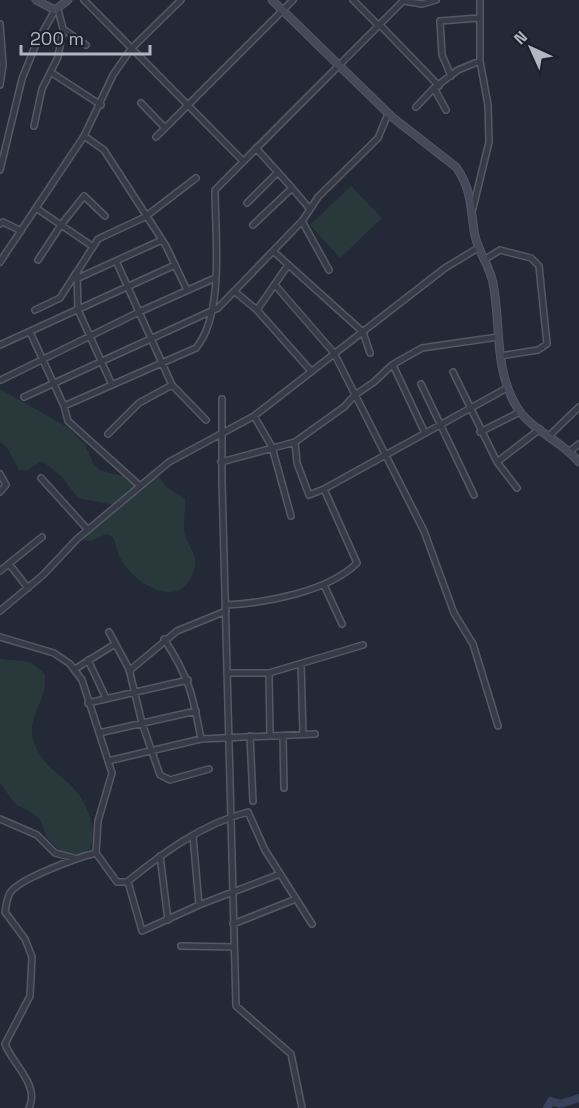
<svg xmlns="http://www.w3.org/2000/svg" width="579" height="1108" font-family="'Space Grotesk',sans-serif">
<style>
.green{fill:#29393b}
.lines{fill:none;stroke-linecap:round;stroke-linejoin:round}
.river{stroke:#39425c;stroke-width:8}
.street-casing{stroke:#545965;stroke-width:8}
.secondary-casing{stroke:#545965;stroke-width:9}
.street{stroke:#363b47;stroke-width:5}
.secondary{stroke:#454a5a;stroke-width:7}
</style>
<rect width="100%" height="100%" fill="#232936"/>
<path class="green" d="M351 186 382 218 340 258 310 225Z
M0 389 69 428 85 445 94 465 100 470 130 478 136 486 113 505 78 498 61 476 42 461 28 470H19L7 447 0 442Z
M158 475 166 487 185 498C186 510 182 524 185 535 188 547 197 553 195 565 187 613 136 588 121 559 117 553 116 544 113 537L106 534 91 541 79 540Z
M0 659 31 662 45 674C49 704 19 719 39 753 48 769 63 776 74 789 88 804 98 830 90 849L81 854 64 855 47 838 41 821 33 813 15 804 0 783Z"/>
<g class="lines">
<path class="river" d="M547 1108 551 1101 560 1104 579 1098"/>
<defs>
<path id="street" d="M84 0 243 161
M353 0 379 26
M404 1 422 4 436 0
M0 24 3 65 0 85
M380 25 439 86
M63 29 86 45
M52 73 101 105
M451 76 442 55 440 21 479 18
M141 103 165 128
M416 107 434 88
M446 110 434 88 458 70 480 61
M34 126 42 89 58 57 63 29 58 9
M84 136 104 150 166 246 187 290
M156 137 293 0
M0 170 22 79 36 44 55 10
M292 188 309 208
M247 203 278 172
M36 208 92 246
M473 208 489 142 488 105 480 61V0
M302 221 329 270
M0 224 3 222 21 231
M253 225 292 188 256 148
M273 251 363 332 370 353
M38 260 61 225 84 196 105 216
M484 260 500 250 531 258 539 266 547 344 538 350 500 356
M116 261 172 385 206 420
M0 262 84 136 113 75 131 49 181 0
M76 279 162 240
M275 285 334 353 424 531 454 613 473 644 498 726
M234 291 257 310 311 371
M35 310 60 298 76 273
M257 310 288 265
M30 332 64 406 68 421 140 486
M0 345 175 265
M393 365 424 431
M453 372 497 462 517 488
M1 380 139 312 215 278
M421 384 474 495
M112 385 78 310 77 272 98 239 145 217 196 178
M24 397 218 308 303 220 318 197 378 138 388 114
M222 399V482L236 1006 291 1054 302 1108
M64 406 196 348C225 313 215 234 215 190L404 0
M254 416 272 447 291 516
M480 432 520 412
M108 434 139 403 172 385
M550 435 579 407
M295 442 297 463 309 495 324 489 507 388
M570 451 579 444
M221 462 295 442 344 407 355 395 374 382 392 365 422 348 498 337
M497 462 540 429
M0 474 6 485 0 492
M41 478 88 530
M9 564 28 588
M0 571 42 537
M324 585 342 624
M226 605C265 603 328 592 357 563L324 489
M0 611 43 575 77 539 169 462 254 416 445 268 478 248
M109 632 129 669 142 723 160 775 170 780 209 769
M0 637 54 653 70 664 82 680 112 773 98 821 96 853 117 882H127C163 853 202 824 248 812L265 850 312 924
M164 639C189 677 193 695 201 739
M88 660 106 698
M301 664 303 734
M75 669 115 644
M129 671 177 631 226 611
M228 673H269L363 645
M269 673 270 736
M88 703 188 680
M99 733 196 711
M250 736 253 801
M283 736 284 788
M108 761 201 739 315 734
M0 819 37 835 55 853 74 858
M193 836 199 905
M160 856 168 920
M128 882 142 931 199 905 280 874
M233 924 296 899
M181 946 233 947
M29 1108C40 1085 13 1065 5 1044L30 996 32 957 25 939 5 912C6 906 7 898 10 893 18 879 79 857 96 853"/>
<path id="secondary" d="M36 0 55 10 68 0
M272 0 392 117 456 167C473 191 470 210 475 236 479 253 490 267 493 283 501 324 494 366 515 404 528 429 561 440 579 462"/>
</defs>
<use href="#street" class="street-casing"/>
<use href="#secondary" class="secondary-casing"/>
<use href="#street" class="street"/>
<use href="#secondary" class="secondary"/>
</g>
<g transform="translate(531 48) rotate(315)" stroke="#1c202c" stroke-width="4.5" paint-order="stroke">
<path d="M0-4.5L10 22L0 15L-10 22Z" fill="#b1b6c3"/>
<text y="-9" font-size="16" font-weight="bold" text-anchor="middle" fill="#b1b6c3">N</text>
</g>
<path d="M21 45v9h129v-9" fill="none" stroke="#b1b6c3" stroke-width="3"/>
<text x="30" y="45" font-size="18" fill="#b1b6c3" stroke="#1c202c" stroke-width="4.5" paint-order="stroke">200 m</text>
</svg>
